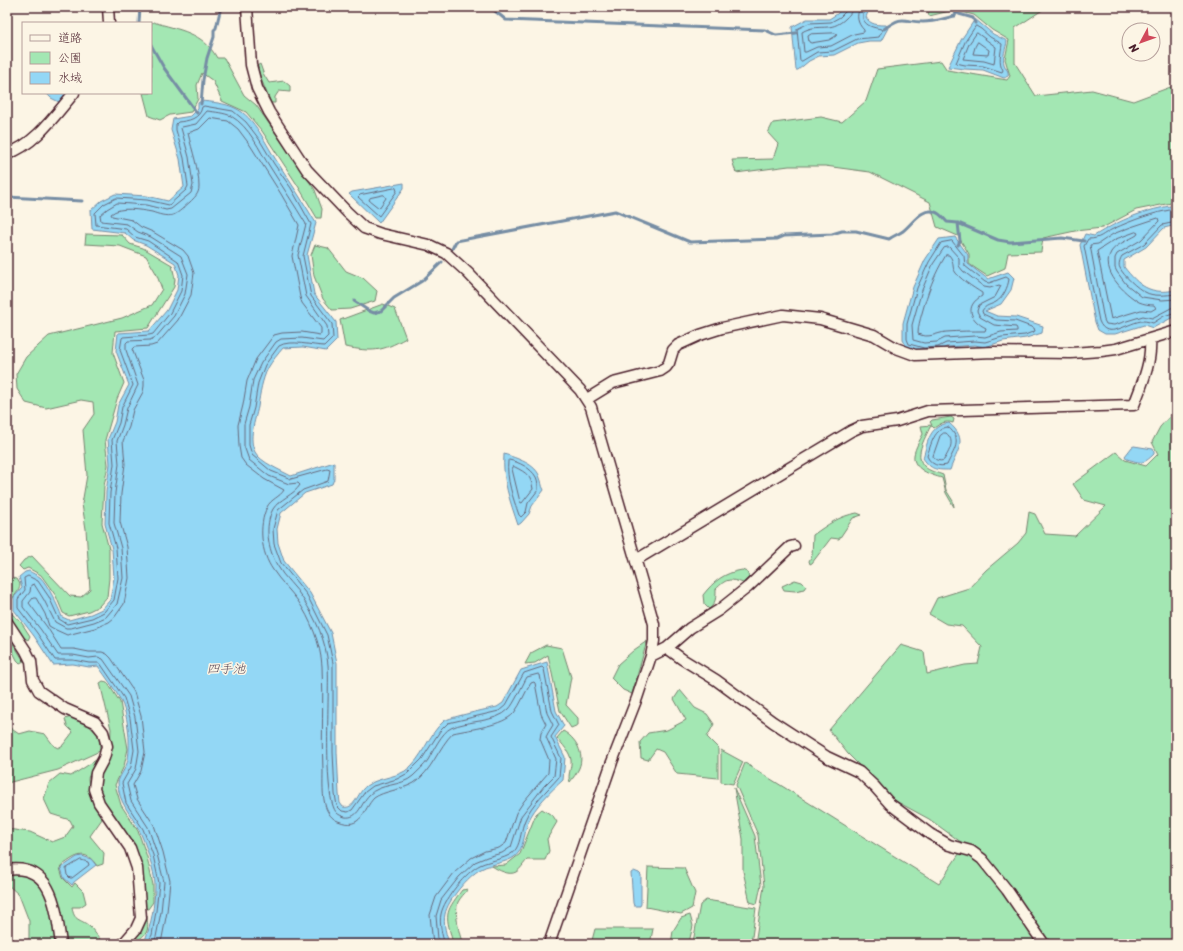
<svg xmlns="http://www.w3.org/2000/svg" width="1183" height="951" font-family="Sriracha,'Klee One',sans-serif">
<style>
.green{fill:#a3e7b3;stroke:#76836f}
.water{fill:#93d7f5;stroke:#768da4}
.lines{fill:none;stroke-linecap:round;stroke-linejoin:round}
.shore{stroke:#67697c;stroke-width:1}
.stream{stroke:#768da4;stroke-width:3}
.minor-casing{stroke:#4a1f2b;stroke-width:13}
.minor{stroke:#fcf5e5;stroke-width:10}
.labels{text-anchor:middle;dominant-baseline:central;stroke-width:3;stroke-linejoin:round;paint-order:stroke}
.water-label{font-size:13px;font-style:italic;fill:#5c4d5e;stroke:#fcf5e5}
</style>
<rect width="100%" height="100%" fill="#fcf5e5"/>
<filter id="ink" filterUnits="userSpaceOnUse"><feTurbulence type="fractalNoise" baseFrequency=".025" numOctaves="2"/><feDisplacementMap in="SourceGraphic" scale="8" xChannelSelector="R" yChannelSelector="G"/><feConvolveMatrix kernelMatrix="1 2 1 2 8 2 1 2 1" color-interpolation-filters="sRGB"/></filter>
<g filter="url(#ink)">
<path class="green" d="M927 7H1047L1015 28V63L1036 96 1092 90 1133 101 1176 85V202L1136 210 1102 228 1075 231 1043 238 1041 252 1008 253 1005 268 987 276 969 264V254L958 236 937 227 930 202 870 172 825 166H789L736 173 732 160 773 159 778 144 768 133 773 123 821 117 842 122 866 101 877 69 941 61 947 70 1007 80 1010 76 1005 59 1009 40 992 30 974 15 954 10 929 16Z
M153 22C179 30 203 32 217 58H224L244 95 256 105 315 190 322 209 321 218H317L298 186 262 131 246 112 222 101 213 81 202 73 197 85 198 99 191 112 170 115 160 120 149 116 143 93H151V24Z
M260 64 264 75 269 83 284 81 290 86V92L279 91 275 97V103H271L261 79 257 66Z
M86 234 122 235 130 244 143 248 172 265 175 279 174 287 148 328 115 331 113 353 124 383 117 399 105 440 108 465 104 486 102 523 109 549V578L107 597 99 606 89 611 69 616 63 613 56 596 41 575 28 568 23 570 19 566 24 560 32 556 70 596 81 597 90 589 86 529 82 504 87 475 83 430 94 414 93 402 81 400 46 408 26 403 17 389 16 374 26 357 49 336 122 318 152 305 162 289 156 273 146 256 120 246 85 244Z
M315 245 328 248 346 271 363 278 377 291 375 301 350 309 332 310 323 299 314 276 311 255Z
M383 304 395 309 406 338C381 352 373 352 345 347L340 320Z
M1171 415 1176 419V944H755L764 886 758 835 736 785 745 763 939 884 965 845 929 819 894 800 848 754 829 730 901 645 924 652 927 674 965 665 978 664 982 647 962 626 946 624 929 614 937 598 969 588 986 570 1018 543 1026 533 1029 512 1035 514 1045 534 1075 536 1106 506 1084 500 1073 484 1116 452 1125 460 1146 466 1158 454 1152 442 1160 427Z
M951 417 954 419 953 423C945 420 940 424 934 428L932 426 930 427C925 439 913 456 925 467 929 471 938 473 943 475L946 490 953 501 954 507 946 493 942 478C931 475 912 469 914 455 915 448 920 440 923 434L921 426 932 425 930 422 932 420Z
M857 513 862 515 853 518 839 539 831 538 812 563 810 564 809 561 812 555 813 535C827 525 839 516 857 513Z
M742 570 747 572 749 577 743 583C729 578 726 579 716 589 716 598 716 603 709 609L704 604 703 595C714 581 724 573 742 570Z
M12 578 17 579 20 584C20 592 13 596 9 603L11 613 21 622 30 636 28 640 20 635 7 616V581Z
M795 580 802 582 806 586 804 589 795 591 784 590 782 586Z
M7 634 24 661 20 663 17 660 13 652H9L12 666 7 670Z
M647 641 632 694 623 690 611 678 618 664 634 650Z
M546 645 562 648 571 677 566 705 578 718V725L571 728 560 711 548 655 535 663 525 664 531 653Z
M103 681 107 682 120 702 128 749 124 766 115 785 121 805 138 831 147 857 153 885V902L148 909 143 908 141 870 102 802 97 790 98 776 110 751 111 729 100 683Z
M680 690 695 708 707 714 714 724 707 737 718 748V778L677 774 663 752 656 749 648 760 641 758 640 742 648 733 667 730 686 720 674 699Z
M74 716 87 724 99 735 100 751 58 770 7 783V726L19 734 30 731 45 734 54 746 58 748 63 745 73 732 67 726 65 719Z
M563 731C576 738 585 754 579 768 577 773 573 778 570 782 567 775 572 768 571 760 570 752 562 744 557 738Z
M721 750 743 762 733 784 721 782Z
M96 760 88 778 90 795 102 819 90 836 104 853 103 864 97 866C89 854 82 852 70 860 66 863 63 864 60 868L63 878 72 887 75 883 83 891 86 903 80 907H72C74 922 80 918 89 926 94 931 99 938 104 944H66L58 901 48 881 34 867 7 866V829L30 832 52 842 65 837 73 826 70 820 51 814 44 799 49 783 60 774 71 776Z
M734 788 755 836 761 885 757 904 750 902 743 871V839Z
M542 809 553 816 557 822 547 839 549 851 545 860H527C524 863 520 870 516 872 509 876 498 870 492 866L506 865 520 854 536 814Z
M648 867 684 868 695 893 692 908 681 914 646 907Z
M7 873C16 873 26 873 34 878 54 891 54 923 58 944H15L29 939V921L19 895 7 884Z
M468 889C465 893 460 898 458 902 454 912 459 935 463 944H453C446 914 443 915 462 890Z
M706 900 756 908 751 944H695L693 942 700 905Z
M690 915 693 926 689 942 691 944H671L673 931 681 918Z
M147 916C147 921 149 928 146 933 142 938 140 936 139 944H129L136 936Z
M595 929H653L650 944H591Z"/>
<path class="water" d="M844 7H870L866 17C870 25 878 25 886 25L888 28 881 41H869L858 43 834 55 819 56 809 61 798 70H796L792 27 807 19H829L837 14Z
M975 19 993 34 1007 41C1006 48 1002 57 1004 64 1006 70 1009 70 1008 76L1004 78 983 70 964 69 948 67 961 40Z
M46 93H70L61 103 51 98Z
M201 101C211 102 225 103 235 108 255 117 266 145 278 163 291 183 304 203 316 223L307 255 314 294 336 322 337 340 326 351 303 347 283 348C278 354 272 361 268 368 262 380 260 393 258 407 255 421 248 438 255 452 260 462 282 471 291 476L334 462V479L332 484 305 493 281 513 277 529 278 543 284 561 310 593 331 633 337 663V752L339 794 340 803 343 807C355 810 357 793 366 786 377 778 393 778 405 771 423 759 428 734 444 721 450 717 488 709 497 707L503 703 521 670 547 662 556 711 564 726 555 737 565 757 563 780C551 791 535 806 528 822 525 832 524 843 519 852 513 863 491 863 481 869 468 876 448 900 445 914 443 923 446 936 450 944H143C151 929 155 903 155 885 155 872 145 841 139 830 131 814 118 802 118 783 118 777 127 768 128 759 131 743 128 713 120 699 114 688 106 677 98 666L89 667 73 664 53 665 34 636 14 610V597L22 588 19 577 25 572 29 571C32 573 37 575 40 577 48 585 58 606 62 617L69 620 91 614 102 609 110 600 114 578 112 549 105 524 106 492 110 464 108 439 115 422 118 405 129 385 116 351 118 333 149 331 167 310 177 290 179 275 175 263 146 245 133 240 125 233 92 229 91 210 101 201 115 194 147 196 168 201 184 187 180 159 171 130 173 119 191 116 198 109V103Z
M404 183V188L379 223 349 194 352 192Z
M1176 205V225L1164 228 1146 247 1124 260V267C1139 286 1150 295 1176 290L1175 316 1153 328 1144 325 1115 334H1105L1098 330 1095 322 1080 245 1085 234 1094 236C1119 220 1147 209 1176 205Z
M955 237 968 255V264L988 279 1008 272 1014 278 1011 290 1001 304 985 311 997 316 1016 317 1043 326 1042 333 1026 338 1003 341 985 347 975 345 962 346 946 347 940 351 924 352 907 348 903 340V323L913 287 925 260 939 239Z
M949 423C969 440 957 450 950 470 936 470 931 470 923 458 928 441 929 426 949 423Z
M1134 446 1153 449 1154 451V454C1143 465 1141 463 1127 459L1125 456 1132 447Z
M504 454C516 458 537 464 540 478 542 482 541 485 544 490L532 506 529 514 521 523 518 525C510 501 502 480 504 454Z
M82 856 91 859 96 865 74 882 72 885 64 878 61 868 77 857Z
M634 871 639 873 641 875V904L640 906H634L633 903 631 873Z"/>
<g class="lines">
<path class="shore" d="M847 7 846 11 840 17 831 22 809 23 797 29 800 61H802L817 52 833 51 857 39 879 37 882 31 881 29C873 27 867 27 863 19V12L865 7
M852 7C852 12 850 14 846 18 830 34 819 22 802 32L804 52H806L817 47 831 46 854 34 864 32V30C857 23 856 16 860 7
M976 26 981 29 990 37 1002 44C1001 53 998 62 1003 70L1002 72 983 66 965 65 956 63 965 42Z
M835 33 837 34 836 36 829 40 811 43 809 42 808 36 811 34Z
M977 33 996 47 994 64 984 61 963 59 969 44Z
M978 42 989 50 988 55 973 54 975 47Z
M396 188 397 191 379 216 358 197 360 195Z
M384 195 386 198 379 208 369 200 370 198Z
M1176 209C1154 212 1133 220 1113 229 1102 234 1101 239 1088 239L1084 246 1099 321C1107 342 1129 321 1143 321 1146 321 1150 322 1153 323L1164 316 1176 312
M1176 222 1162 225 1144 244 1122 256C1120 259 1118 265 1120 268 1123 275 1138 289 1145 292 1153 297 1167 295 1176 294
M1136 232 1138 233 1137 235C1129 240 1116 244 1111 252 1100 271 1124 293 1139 302 1144 304 1149 305 1154 305L1156 308 1151 311 1141 310 1111 319 1097 251 1116 239Z
M952 241 964 256 965 266 985 282 989 283 1006 277 1009 279C1008 287 1003 298 996 302 991 305 985 305 982 311L983 314 996 320 1015 321 1034 328 1035 331 1025 335 1002 337 985 342 975 341 946 343 938 347 924 348 909 344 907 339V324L917 288 929 262 941 243Z
M949 247 959 258V266L963 271 984 287 990 288 999 285 1001 286 995 297 979 305 977 311 980 317 994 325 1016 327 1017 329V331L1001 332 985 337 975 336 945 338 937 342 924 343 913 340 912 325 922 290 933 264 944 248Z
M946 255H949C954 261 952 264 954 270 958 278 974 288 982 293V296C964 306 970 320 986 328L985 331C972 331 959 331 946 332 936 333 929 339 918 334 918 327 920 320 922 313 928 291 934 275 946 255Z
M1176 299 1162 300 1142 297 1126 284 1117 272 1115 268V258L1117 254 1141 240 1159 221 1158 218 1131 227 1113 234 1098 244 1090 245 1104 320 1106 324 1114 325 1143 316 1152 318 1171 308 1176 307
M948 427C964 440 953 451 947 465 939 467 931 465 927 456 931 445 934 428 948 427Z
M944 433H946C956 441 949 451 944 460 940 462 934 460 933 456L940 436Z
M509 460C519 462 531 468 536 477 538 481 538 486 538 490L528 503 526 512 521 517 519 515C513 498 506 479 508 461Z
M515 467C527 473 531 476 533 489L522 503 520 502 512 469 513 467Z
M81 860 88 862 89 865 72 878H70L67 875 66 869Z
M147 944 152 935 156 911 159 883 153 855 143 829 126 803 122 783 131 767 134 750 130 718 124 698 100 663H89L73 660H55L37 633 18 608V599L25 590 24 578 28 576 38 581 49 597 59 619 67 624 92 618 104 612 114 600 118 578 116 548 109 523 110 493 114 464 112 440 119 423 122 407 133 385 120 350 122 338 123 337 149 335 153 334 170 313 181 291 183 275 178 261 148 241 135 237 126 229 96 225 95 213 104 204 116 198 147 200 169 205 186 190 188 186 184 158 176 130V124L178 122C188 121 200 119 202 107L204 106 233 111 246 122 259 139 274 164 291 188 311 224 303 256 311 296 332 324 333 338 325 346C313 346 290 339 279 346L265 365 258 383 254 408 249 425V445L252 455 271 471 291 479 327 469 330 470 328 481 303 490 278 510 273 529 274 544 281 563 307 595 327 635 333 663V752L335 794 337 806 342 811 348 812 352 810 365 792 373 786 397 779 408 773 422 759 440 731 448 723 499 711 506 705 524 673 542 667 544 669 552 711 559 725 551 737 561 758 559 777C547 791 532 803 525 820 521 829 521 841 516 849 510 859 490 860 480 865 466 872 444 899 441 914 439 922 442 937 445 944
M153 944 156 937 161 912 164 882 157 854 148 827 131 801 127 784 136 769 139 751 135 717 129 696 103 659 98 657 89 658 73 655H58L41 630 23 607V601L30 592 31 585 34 584 44 600 55 622 66 628H71L94 622 106 617 117 604 123 578 121 548 114 523 115 493 119 464 117 441 123 425 127 408 138 385 126 350V343L128 341 150 340 156 337 174 316 185 294 188 274 181 256 151 237 138 232 127 224 101 221 100 215 107 209 117 203 146 205 166 210 171 209 191 193 193 185 189 157 181 128 182 127 196 124 207 111C215 112 225 113 231 116 250 127 259 150 270 167 282 186 294 204 306 224L298 255 306 296 327 326 328 336 323 341 302 338 281 339 276 342 261 363 253 380 249 407 244 424V446L249 460 269 476 289 484 298 483 300 485C294 495 279 499 273 509 264 526 268 549 277 565 284 578 296 587 303 599 316 619 326 641 328 665 330 690 322 800 337 813 339 815 342 816 345 817 359 819 361 803 369 795 380 783 401 787 413 776 418 771 424 766 428 760 433 751 442 732 451 728 467 720 496 723 509 709 514 704 522 686 527 677L538 674 540 675 547 713 553 725 548 733 546 737 556 759 554 776 544 786 521 816 511 847 502 853 487 857 475 862 459 877 441 900 436 916 438 939 440 944
M160 944 162 938 167 912 170 881 163 852 154 825 137 799 133 785 141 771 145 752 141 716 134 692 111 658 107 654 102 652H89L74 649H61L47 627 29 603 33 598H36L45 614 49 626 56 630 67 635 95 628 109 622 114 618 124 604 129 578 127 547 120 522 121 494 125 464 123 441 129 427 133 410 143 392 144 386V380L132 349 134 347 151 346 157 344 178 320 191 295 194 273 188 256 183 250 153 232 141 227 132 220 112 216 111 214C120 206 140 210 152 212 158 214 166 217 173 215 179 213 185 206 190 202 194 198 199 194 199 187 199 169 192 151 188 133L199 129 210 118 228 121 238 129 250 145 281 194 299 225 292 256 300 297 302 303 321 328V333L320 335 302 332 282 333 274 335 256 359 247 381 243 405 238 425 239 446 241 458 246 465 264 479 284 490C280 497 271 499 267 507 258 526 261 553 273 570 280 581 290 590 298 601 310 618 321 645 322 666 324 701 321 736 323 772 323 783 322 796 326 808 328 813 332 819 338 821 362 831 363 809 374 798 383 791 402 790 414 783 432 771 438 748 453 733 470 729 503 726 514 713 521 704 525 692 531 683L534 682 535 683 541 714 546 724 541 733 540 739 549 760 548 773 524 801 516 813 506 843 499 848 485 851 471 858 454 873 436 897 430 915 433 944"/>
<path class="stream" d="M490 7 506 20 765 30 776 35 796 33
M946 7 959 14 973 18 975 23
M139 23 140 7
M884 29C905 14 902 22 923 22 934 22 945 18 955 16L956 13
M151 45 164 68 197 113
M201 104 203 80 207 58 214 37V30L216 28 221 7
M7 197 82 201
M958 223 998 240 1010 242 1062 238 1084 241
M452 249 456 241 615 211 690 242 777 239 784 236 832 234 842 231H856L889 239C893 236 899 234 903 231 912 224 922 207 935 212 940 213 944 219 947 222L958 223 960 241 958 245
M354 301 369 311 374 313 381 311 394 298 422 281 442 262"/>
<defs>
<path id="minor" d="M108 7 109 23
M247 7 251 65 257 88 269 112 307 170 347 212 364 228 381 234 429 245 446 253 468 273 580 390 591 407 648 603 654 624V641L651 656 637 698 612 762 549 944
M7 154C36 144 55 115 74 93
M587 399 613 383 660 371 666 367 669 363 673 350 678 345 700 335 722 328 783 315 820 319 874 335 896 348 915 355 994 352 1071 353 1101 351 1116 349 1176 331
M636 560 851 431 862 426 897 421 928 411 1134 405C1142 384 1152 362 1150 339
M7 622 26 651 31 661 33 680 39 691 65 709 95 722 103 732 107 746 104 758 96 773 94 789 99 803 130 848 137 868 141 918 136 929 123 944
M667 648 682 659 716 680 773 722 827 757 859 772 875 787 890 804 930 834 949 845 971 851 982 859 1007 890 1044 944
M651 656 667 648 690 628 719 610 748 587 790 547 794 546
M7 870C54 863 56 911 61 944"/>
</defs>
<use href="#minor" class="minor-casing"/>
<use href="#minor" class="minor"/>
</g>
</g>
<g class="labels">
<g class="water-label">
<text x="226" y="668">四手池</text>
</g>
</g>
<rect width="1183" height="951" fill="none" stroke="#fcf5e5" stroke-width="24"/>
<rect x="12" y="12" width="1159" height="927" fill="none" stroke="#4a1f2b" stroke-width="1.5" filter="url(#ink)"/>
<rect x="22" y="22" width="130" height="72" fill="#fcf5e5" stroke="#b59f9b"/>
<rect x="30" y="35" width="20" height="6" fill="#fcf5e5" stroke="#b59f9b"/>
<text x="58" y="42" font-size="12" fill="#4a1f2b">道路</text>
<rect x="30" y="52" width="20" height="12" fill="#a3e7b3" stroke="#b59f9b"/>
<text x="58" y="62" font-size="12" fill="#4a1f2b">公園</text>
<rect x="30" y="72" width="20" height="12" fill="#93d7f5" stroke="#b59f9b"/>
<text x="58" y="82" font-size="12" fill="#4a1f2b">水域</text>
<g transform="translate(1141 42) rotate(229)"><circle r="19" fill="#fcf5e5" stroke="#b59f9b"/>
<path d="M0-3L7 15L0 10L-7 15Z" fill="#d1495b"/>
<text y="-6" font-size="11" font-weight="bold" text-anchor="middle" fill="#4a1f2b">N</text>
</g>
</svg>
